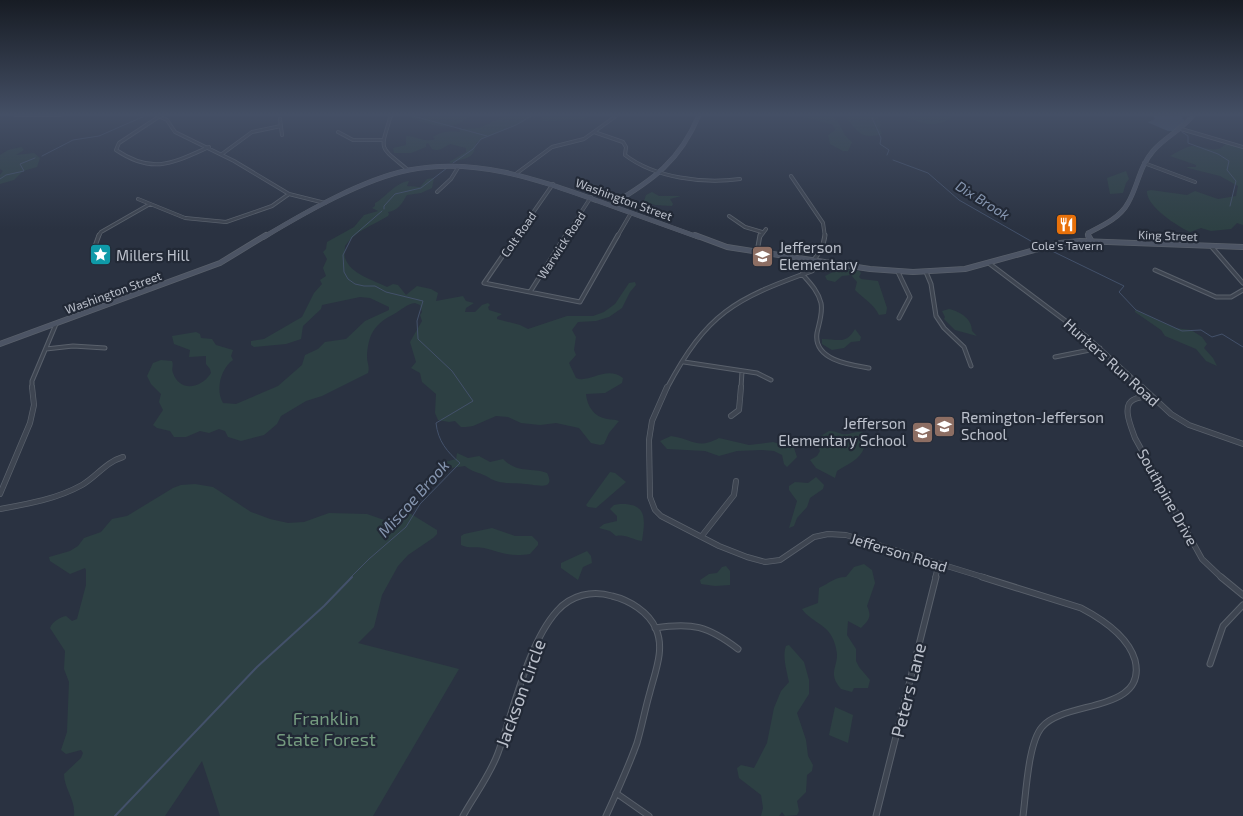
<svg xmlns="http://www.w3.org/2000/svg" width="1243" height="816" font-family="'Exo 2',sans-serif">
<style>
.green{fill:#2d4043}
.water{fill:#43516a}
.lines{fill:none;stroke-linecap:round;stroke-linejoin:round}
.stream-far1{stroke:#43516a;stroke-width:1}
.stream{stroke:#43516a;stroke-width:2}
.minor-far3-casing{stroke:#59606b;stroke-width:4}
.minor-far2-casing{stroke:#59606b;stroke-width:5}
.minor-far1-casing{stroke:#59606b;stroke-width:6}
.minor-casing{stroke:#59606b;stroke-width:7}
.secondary-far1-casing{stroke:#59606b;stroke-width:5}
.secondary-casing{stroke:#59606b;stroke-width:6}
.minor-far3{stroke:#3e4551;stroke-width:2.5}
.minor-far2{stroke:#3e4551;stroke-width:3}
.minor-far1{stroke:#3e4551;stroke-width:4.5}
.minor{stroke:#3e4551;stroke-width:5}
.secondary-far1{stroke:#4c5464;stroke-width:4}
.secondary{stroke:#4c5464;stroke-width:4.5}
.labels{text-anchor:middle;dominant-baseline:central;stroke-width:4.5;stroke-linejoin:round;paint-order:stroke}
.far-street-label{font-size:12px;fill:#bbc0cb;stroke:#222936}
.far-poi-label{font-size:12px;fill:#bbc0cb;stroke:#222936}
.far-water-label{font-size:14px;font-style:italic;fill:#8595af;stroke:#222936}
.poi-label{font-size:15px;fill:#bbc0cb;stroke:#222936;text-anchor:start}
.street-label{font-size:15px;fill:#bbc0cb;stroke:#222936}
.water-label{font-size:16px;font-style:italic;fill:#8595af;stroke:#222936}
.near-street-label{font-size:18px;fill:#bbc0cb;stroke:#222936}
.near-park-label{font-size:18px;fill:#749a7f;stroke:#222936}
</style>
<rect width="100%" height="100%" fill="#2a3241"/>
<path class="green" d="M402 115H412L423 118 435 115H471C450 136 427 123 402 115Z
M507 115H594C578 122 559 121 541 121L543 116 529 118 517 125 480 140 476 143C474 161 464 157 451 163L449 162 466 152V148L450 144C443 147 441 152 432 149L428 143 426 144V147L411 153H394L393 148 406 145V136C417 136 424 143 435 139L433 137C440 132 451 130 460 132L459 129 479 128Z
M796 115C808 115 831 111 838 122 845 133 841 132 852 142L848 151H843L830 144 828 135 835 130 833 125Z
M843 115H876C881 120 881 122 880 129L882 134C858 141 857 128 843 115Z
M904 115H952V117C937 129 920 124 904 115Z
M1226 143 1243 147V225L1237 223 1231 229 1211 231 1201 228 1190 232C1177 226 1146 206 1147 191L1151 190 1187 195 1195 191 1218 199 1236 196 1238 186 1220 176 1188 168 1187 167H1196V165L1170 156C1176 153 1185 147 1192 146 1204 145 1217 156 1226 143Z
M21 147 24 150 16 155 34 153 40 158 37 167 23 171 14 180 0 184V175L3 171 0 169V155L8 150Z
M1126 171 1129 179 1126 183 1123 193 1110 194 1107 178Z
M434 178 432 188 421 193 407 195C402 203 398 211 388 212L389 214 388 216C373 225 355 231 345 246 345 250 344 254 345 258 351 275 374 280 387 287L393 284 398 285 406 295 417 286 431 289 438 293 436 301 463 296 466 301 474 303 466 308 465 312H475L482 305 488 303 490 305 488 307 489 310 502 314 497 317V319L520 325 528 329 567 316H593L604 312 615 304 629 283 635 282 636 285 630 292 622 308 609 317 596 321 578 322 572 330 576 337 574 350 576 355 569 363 576 378C589 384 606 365 623 378L622 383 605 393 586 394C587 406 594 417 607 419 612 420 614 419 619 421L609 433 604 444 600 445 591 443 579 428 556 423 540 425 521 423 508 417 496 416 473 426 466 427H461L455 421 449 422 438 420 435 413 436 394 422 382 420 373 411 368 416 362 410 342 422 321 420 315 422 312 420 305 415 303C407 304 401 310 394 314 374 324 368 335 367 357 367 363 370 367 368 373L322 396 306 401 281 416 277 424 264 435 241 441 228 437 225 431 219 429 209 433 200 431 186 437H174L170 431 157 428 153 425 163 410 159 402 161 394 151 384 147 376 153 363 161 360 172 361C174 366 171 368 173 373 180 393 202 388 211 373L210 369 206 364V356L189 357 190 350 174 344 172 336 196 332 200 334 201 338 212 339 216 345 233 350 231 356 233 360C221 368 215 390 223 403L236 404 278 386 302 365 305 355 318 349 325 342 346 339 365 321 389 310V307L370 298 360 297 322 305 321 309 303 326 301 339 286 344 254 347 251 345V341L264 339 302 317 314 293 322 284 320 280 326 276 323 268 327 259 323 252 326 249 327 242 354 227 364 215 378 211 372 208 375 206V203C385 198 396 182 409 181L407 186 420 187 427 179Z
M652 192 659 196H681L670 199 673 204 672 206 655 205 644 201 646 195Z
M841 268 859 271 861 273 859 277 861 279 878 281 887 308 886 314 879 315C873 303 864 299 855 290L857 282 851 275 842 276 835 282 827 280 825 276Z
M949 309C961 312 972 319 972 331L977 336 955 330 944 319 945 317 942 311Z
M1135 310 1175 328 1191 330 1202 337 1207 344 1204 348 1213 358 1217 366 1206 361 1196 349 1165 336 1161 330 1135 312Z
M855 329 861 337 860 341 851 342 844 348 832 350 822 344V339C838 339 846 345 855 329Z
M829 431C835 431 836 432 842 434 850 436 856 429 864 433 862 438 866 442 864 448 860 460 846 465 837 471L835 478 816 468 810 460 817 456 820 451 814 440Z
M671 436C693 439 697 450 719 438L749 445 773 442 794 448 797 457 787 467 784 464 782 455 774 451 761 450 737 451 719 456 705 451 667 449 660 441Z
M457 453 468 458 479 456 490 462 503 459C518 474 529 467 547 473 557 492 533 484 525 484 515 483 506 484 496 481 492 480 490 478 486 476 478 472 472 472 465 466L437 470V468L441 463 456 459Z
M610 472 615 473 626 482 596 508 588 507 586 505Z
M816 477 824 485 823 489 810 498 807 507 797 518 794 526 789 528 797 501 789 490V486L795 482 808 483Z
M195 484 213 487 251 512 270 519 288 523 304 522 329 513 367 514 387 521 404 512 411 514 437 530V534L433 538 408 555 398 566 382 595 374 627 358 643 459 669 373 816H220L202 761 165 816H74C76 800 64 789 64 774L81 758 83 753 81 750 66 754 61 750 67 732 69 682 64 669 65 651 50 628C52 622 60 617 66 616L72 621 77 619 86 585V570L85 568 70 574 50 561 49 557 70 551 78 546 84 538 101 532 112 519 127 516 173 488 181 485Z
M620 504C648 503 645 520 642 541 632 540 627 534 616 536L610 531 599 528 604 524 617 521V516L610 509 614 505Z
M492 528 515 536H532L538 542V545L530 554C510 557 503 553 484 548 475 546 470 549 461 545V536L464 534Z
M587 551 591 556 592 563 583 567 578 580 561 568V563Z
M864 564 872 570 875 583 867 606C872 617 869 620 861 628L848 621 847 635 856 649V661L859 667 870 680 868 688H854L852 692 841 689C828 674 837 668 837 655 837 651 835 643 833 639 828 625 810 621 802 609L818 603 819 588C830 583 834 577 846 577L854 567Z
M726 566 730 571V585L715 586 701 584 700 580 709 574 717 573 722 567Z
M789 645 804 662 809 680V694L797 713 806 740 808 756 813 765 812 771 807 775 806 792 797 801 799 811 797 815 785 816 782 812 779 816H761L763 808 761 795 739 778 737 768 741 765 754 768 767 743 774 708 781 691 789 682C787 672 782 656 786 646Z
M835 707 853 715 848 743 829 735Z"/>
<path class="water" d="M1152 115H1180L1185 121 1175 131H1168L1149 123 1148 122 1155 119Z"/>
<g class="lines">
<path class="stream-far1" d="M409 115 487 136
M871 115 881 138 880 144 889 150 887 155
M1182 132 1188 136V143L1218 154 1229 161 1227 170 1236 181 1230 206
M42 156 73 140 99 136 147 115
M893 160 928 173 959 200 1036 244
M453 163 473 149 481 139 516 125 533 115
M0 179 6 175 24 171 20 164 35 158
M384 209V206L395 194 421 188 447 168
M1052 251 1124 286 1119 292 1136 310 1182 331 1201 330 1212 337 1222 334 1243 347
M350 578 369 559 406 527 420 504 460 463C447 452 438 441 436 423L473 401 452 371 418 339 417 321 423 301 386 292 375 286H364L355 284 348 279 344 272 343 255 352 237 382 211"/>
<path class="stream" d="M115 816 257 667 324 606 352 577"/>
<defs>
<path id="minor-far3" d="M14 115H61
M157 115 167 120 175 132 234 161 289 194 325 203
M391 115C380 152 378 145 408 170
M160 116 119 143 116 150C153 175 173 163 209 147
M280 119 282 135
M1181 129 1243 147
M338 132 353 140H383
M594 132 623 142 626 147 625 155C655 178 703 184 740 179
M222 154 252 132 281 126
M1144 163 1195 182
M517 173 552 147 584 139 616 116
M791 176 823 223 825 237
M437 192 451 179 459 166
M138 199 185 218 226 222 272 206 289 194
M729 216 745 227 762 232
M98 237 101 232 150 204
M516 237 553 184
M565 237 591 197
M617 237 631 213
M760 237 766 229"/>
<path id="minor-far2" d="M517 235 484 283 580 302 618 235
M1211 246 1243 283
M94 249 99 235
M757 252 760 235
M990 264 1087 337 1143 388
M1155 270 1216 297H1231L1243 290
M898 272 910 297 899 318
M926 272 931 284 936 316 944 328 964 347 971 366
M804 273C813 260 823 252 825 235
M802 274C810 283 818 291 821 303 823 313 819 323 817 333 813 360 850 365 869 368
M530 292 566 235
M46 349 73 346 105 348
M1055 357 1100 348
M684 362 757 373 771 380
M32 388V381L56 324
M667 388C707 313 734 299 812 271L818 265 815 261
M741 388 742 371"/>
<path id="minor-far1" d="M667 387 652 421 649 440 650 497 655 510 661 516 719 546 747 557 765 562 780 560 814 537 828 534 846 535 986 578
M1142 387 1171 414 1189 425 1243 444
M1149 396C1144 397 1137 397 1133 400 1121 406 1132 429 1135 438L1202 559 1222 578
M731 416 739 410 741 387
M0 494 30 423 34 405 32 387
M0 509C28 504 57 499 82 485 96 477 106 462 123 457
M701 537 734 495 736 481
M935 578 939 564"/>
<path id="minor" d="M982 577 1081 608C1102 619 1128 636 1135 660 1148 713 1064 700 1042 727 1028 743 1026 794 1023 816
M1221 577 1243 595
M655 628C692 622 708 626 738 649
M1210 664 1223 626 1243 605
M616 793 649 816
M463 816C474 796 490 775 498 753 513 712 528 643 557 611 571 595 592 590 612 596 629 600 649 612 656 629 665 649 655 672 650 692 645 709 642 726 637 743 628 768 617 792 606 816
M876 816 936 577"/>
<path id="secondary-far1" d="M611 205C653 180 680 161 699 115
M264 237C304 213 363 179 409 170 476 157 536 179 598 201 631 213 665 225 698 237
M1088 237V233C1102 226 1120 218 1128 203 1138 186 1139 167 1153 151 1165 137 1182 130 1193 115"/>
<path id="secondary" d="M695 235 727 247 870 269 913 272 965 269 1060 243 1080 241 1243 247
M1088 235 1091 240
M0 344 220 263 266 235"/>
</defs>
<use href="#minor-far3" class="minor-far3-casing"/>
<use href="#minor-far2" class="minor-far2-casing"/>
<use href="#minor-far1" class="minor-far1-casing"/>
<use href="#minor" class="minor-casing"/>
<use href="#secondary-far1" class="secondary-far1-casing"/>
<use href="#secondary" class="secondary-casing"/>
<use href="#minor-far3" class="minor-far3"/>
<use href="#minor-far2" class="minor-far2"/>
<use href="#minor-far1" class="minor-far1"/>
<use href="#minor" class="minor"/>
<use href="#secondary-far1" class="secondary-far1"/>
<use href="#secondary" class="secondary"/>
</g>
<linearGradient id="sky" x2="0" y2="1"><stop stop-color="#171c24"/><stop offset="0.5" stop-color="#444f65"/><stop offset="1" stop-color="#444f65" stop-opacity="0"/></linearGradient>
<rect width="1243" height="229" fill="url(#sky)"/>
<defs>
<symbol id="restaurant-square" viewBox="-11 -11 22 22"><rect x="-9" y="-9" width="18" height="18" rx="4" fill="#e8710a" stroke="#222936"/><path d="M-5-6h1v4h1v-4h1v4h1v-4h1v5L-1.5 .5V6h-2V.5L-5-1ZM5-6V6H3V1.5H1.5Q1.5-4 5-6Z" fill="#fff"/></symbol>
<symbol id="sight-square" viewBox="-11 -11 22 22"><rect x="-9" y="-9" width="18" height="18" rx="4" fill="#0f9aa8" stroke="#222936"/><path d="M0-6L1.8-2.2L6-1.7L2.9 1.2L3.7 5.4L0 3.3L-3.7 5.4L-2.9 1.2L-6-1.7L-1.8-2.2Z" fill="#fff"/></symbol>
<symbol id="school-square" viewBox="-11 -11 22 22"><rect x="-9" y="-9" width="18" height="18" rx="4" fill="#8d6e63" stroke="#222936"/><path d="M0-5L7-2L0 1L-7-2ZM-4 1L0 2.5L4 1V4Q0 6-4 4Z" fill="#fff"/></symbol>
</defs>
<g fill-rule="evenodd">
<use href="#restaurant-square" x="1054" y="212" width="25" height="25"/>
<use href="#sight-square" x="88" y="242" width="25" height="25"/>
<use href="#school-square" x="750" y="244" width="25" height="25"/>
<use href="#school-square" x="932" y="414" width="25" height="25"/>
<use href="#school-square" x="910" y="420" width="25" height="25"/>
</g>
<g class="labels">
<g class="far-street-label">
<text transform="translate(624 199) rotate(20)">Washington Street</text>
<text transform="translate(518 234) rotate(-55)">Colt Road</text>
<text transform="translate(1168 235) rotate(2)">King Street</text>
<text transform="translate(561 245) rotate(-57)">Warwick Road</text>
<text transform="translate(113 292) rotate(-20)">Washington Street</text>
</g>
<g class="far-poi-label">
<text x="1067" y="245">Cole's Tavern</text>
</g>
<g class="far-water-label">
<text transform="translate(983 200) rotate(32)">Dix Brook</text>
</g>
<g class="poi-label">
<text x="779" y="247">Jefferson<tspan x="779" dy="17">Elementary</tspan></text>
<text x="116" y="255">Millers Hill</text>
<text x="961" y="417">Remington-Jefferson<tspan x="961" dy="17">School</tspan></text>
<text x="906" y="423" text-anchor="end">Jefferson<tspan x="906" dy="17">Elementary School</tspan></text>
</g>
<g class="street-label">
<text transform="translate(1112 362) rotate(42)">Hunters Run Road</text>
<text transform="translate(1168 497) rotate(61)">Southpine Drive</text>
<text transform="translate(899 552) rotate(17)">Jefferson Road</text>
</g>
<g class="water-label">
<text transform="translate(413 498) rotate(-48)">Miscoe Brook</text>
</g>
<g class="near-street-label">
<text transform="translate(908 690) rotate(-76)">Peters Lane</text>
<text transform="translate(520 693) rotate(-70)">Jackson Circle</text>
</g>
<g class="near-park-label">
<text x="326" y="718">Franklin<tspan x="326" dy="21">State Forest</tspan></text>
</g>
</g>
</svg>
